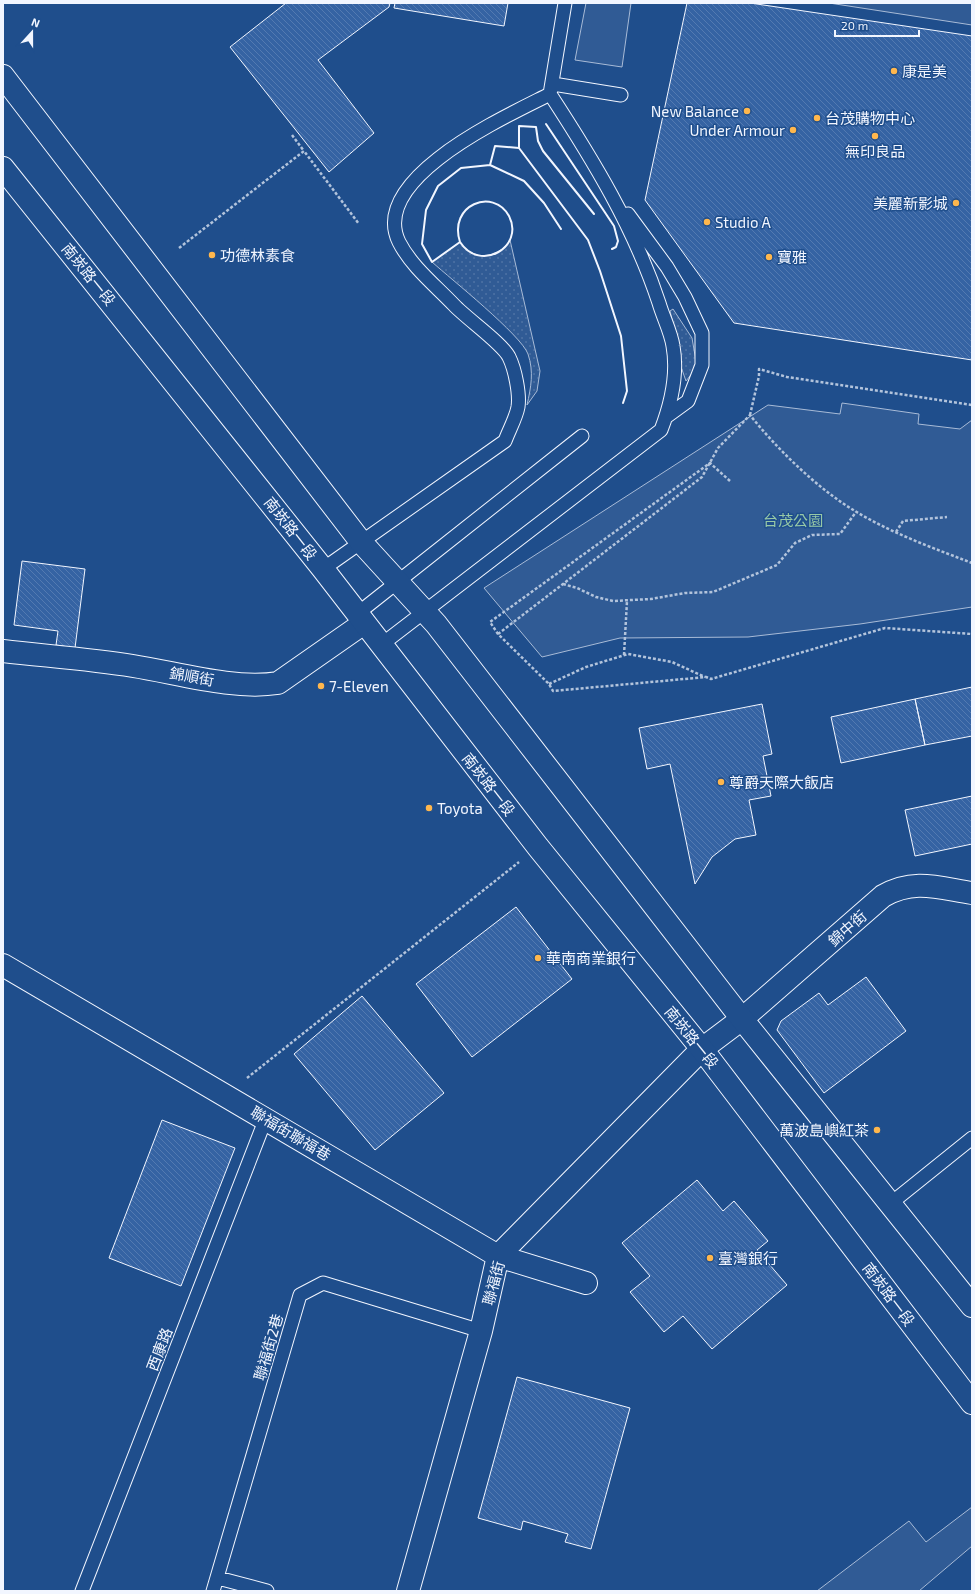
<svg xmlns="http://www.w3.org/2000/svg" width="975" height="1594" font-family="'Exo 2','Noto Sans TC',sans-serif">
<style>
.grass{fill:url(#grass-dots);stroke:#a8bbd7}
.built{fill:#305b95;stroke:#a8bbd7}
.building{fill:url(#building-back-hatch);stroke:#f2f6ff}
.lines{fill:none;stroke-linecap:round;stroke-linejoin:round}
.lane-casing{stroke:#f2f6ff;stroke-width:15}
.street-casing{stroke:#f2f6ff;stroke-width:24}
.primary-casing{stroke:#f2f6ff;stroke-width:24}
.path{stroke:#b3c4dc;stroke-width:2.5;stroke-dasharray:3 2;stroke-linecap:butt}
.lane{stroke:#1f4e8c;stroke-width:13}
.street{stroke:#1f4e8c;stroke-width:22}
.primary{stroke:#1f4e8c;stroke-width:22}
.wall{stroke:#f2f6ff;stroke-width:2}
.poi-dot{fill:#ffb74d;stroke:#1f4e8c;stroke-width:1.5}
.labels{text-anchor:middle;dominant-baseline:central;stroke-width:3;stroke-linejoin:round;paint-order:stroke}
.poi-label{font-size:15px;fill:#f2f6ff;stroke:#1f4e8c;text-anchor:start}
.street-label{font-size:15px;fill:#f2f6ff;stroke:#1f4e8c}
.park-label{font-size:15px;fill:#97c8a6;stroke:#1f4e8c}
</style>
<defs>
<pattern id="grass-dots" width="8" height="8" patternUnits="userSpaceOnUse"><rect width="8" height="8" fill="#305b95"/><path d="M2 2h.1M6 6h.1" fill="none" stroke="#4e73a5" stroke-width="1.8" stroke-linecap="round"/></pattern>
<pattern id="building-back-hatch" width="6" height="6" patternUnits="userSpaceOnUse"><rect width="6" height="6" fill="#3563a3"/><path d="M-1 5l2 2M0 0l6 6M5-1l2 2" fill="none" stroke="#537ab1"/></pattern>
</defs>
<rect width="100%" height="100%" fill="#1f4e8c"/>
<path class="grass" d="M510 240 540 371 537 391 527 405C531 387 534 372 528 354 521 335 451 279 432 262L460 242C473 262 498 259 510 240Z
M673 309 692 338 697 367 686 381 679 361 678 344 670 311Z"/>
<path class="built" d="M586 3H631L622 67 575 60Z
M829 3H972V25Z
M842 403 919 414 918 424 960 429 972 420V607L860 624 748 637 620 638 542 657 484 588 768 405 840 414Z
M972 1507V1546L919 1591H817L909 1521 926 1542Z"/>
<path class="building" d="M286 3H390L389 7 318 60 374 133 329 172 230 47Z
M395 3H508L504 26 394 8Z
M687 3H750L972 36V360L734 323 645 200Z
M22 561 85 569 75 648 56 645 58 631 14 625Z
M972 687V736L925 745 915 699Z
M915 699 925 745 841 763 831 717Z
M762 704 772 754 763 756 771 796 749 800 756 835 735 839 712 857 695 884 670 764 647 769 639 728Z
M972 796V844L915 856 905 810Z
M516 907 572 979 472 1057 416 984Z
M866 977 906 1031 824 1093 777 1030 781 1021 819 993 828 1005Z
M362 996 444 1093 375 1150 294 1054Z
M162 1120 235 1148 181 1286 109 1258Z
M697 1180 723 1211 734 1201 768 1241 757 1250 787 1285 712 1349 683 1316 664 1332 630 1292 650 1276 622 1243Z
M517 1377 630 1408 591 1549 565 1542 568 1534 523 1521 521 1530 478 1518Z"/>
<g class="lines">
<defs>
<path id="lane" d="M553 84 621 95
M628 214 667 267 685 297 702 333V365L688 401 666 417
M323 569 505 441C509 430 516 418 518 407 520 394 515 369 509 357 503 344 466 318 454 305 436 286 411 266 399 242 368 178 507 116 550 94L565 3
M357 614 582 436
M381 645 661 430C671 404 678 374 673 346 671 332 663 317 659 303 634 227 593 160 550 94
M890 1204 972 1138
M218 1578 267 1591
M82 1591 266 1118
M213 1591 300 1295 323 1283 481 1331"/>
<path id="street" d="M3 651C46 656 90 659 133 666 178 673 233 690 278 683L364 623
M3 965 498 1256 586 1283
M408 1591 481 1331 498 1256 702 1049 742 1019 883 896C914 878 939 888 972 893"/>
<path id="primary" d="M3 76 361 542 436 624 742 1019 972 1306
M3 168 323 569 538 847 702 1049 972 1403"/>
</defs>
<use href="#lane" class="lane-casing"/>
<use href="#street" class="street-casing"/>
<use href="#primary" class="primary-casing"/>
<path class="path" d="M292 135 304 151
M179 248 304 151 359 224
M750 415 759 376V369L787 377 972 405
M730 481 710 463 490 622 498 634 549 684 553 691 706 677 711 679 885 628 972 634
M896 532 903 521 947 517
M563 584 577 588 596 597 613 601 651 599 685 593 713 592 777 565 795 543 812 535 840 534 856 512
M498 634 702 477 718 448 750 415C777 449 818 489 855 511 891 533 933 548 972 563
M624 655 627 601
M549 684 586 667 628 654 672 662 705 677
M247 1078 519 862"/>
<use href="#lane" class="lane"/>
<use href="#street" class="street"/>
<use href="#primary" class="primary"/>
<path class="wall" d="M546 124 614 226 618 241 616 247 612 249
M519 148 588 240 600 271 621 336 627 391 623 403
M490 165 495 146 519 148V126L536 127 538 141 543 151 594 214
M460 242C480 273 525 247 509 216 493 187 448 205 460 242L432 262 422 244 426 210 438 186 461 168 490 165 524 181 544 203 561 229"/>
</g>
<g class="poi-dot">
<circle cx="894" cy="71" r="4"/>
<circle cx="747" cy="111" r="4"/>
<circle cx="817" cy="118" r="4"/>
<circle cx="793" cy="130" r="4"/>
<circle cx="875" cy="136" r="4"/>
<circle cx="956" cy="203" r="4"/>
<circle cx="707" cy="222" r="4"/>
<circle cx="212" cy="255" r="4"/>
<circle cx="769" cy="257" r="4"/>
<circle cx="321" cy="686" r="4"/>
<circle cx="721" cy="782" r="4"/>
<circle cx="429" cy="808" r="4"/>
<circle cx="538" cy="958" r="4"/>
<circle cx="877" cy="1130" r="4"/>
<circle cx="710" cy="1258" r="4"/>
</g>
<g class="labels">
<g class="poi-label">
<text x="902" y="71">康是美</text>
<text x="739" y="111" text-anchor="end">New Balance</text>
<text x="825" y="118">台茂購物中心</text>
<text x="785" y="130" text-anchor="end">Under Armour</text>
<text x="875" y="151" text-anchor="middle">無印良品</text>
<text x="948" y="203" text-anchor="end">美麗新影城</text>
<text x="715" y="222">Studio A</text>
<text x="220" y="255">功德林素食</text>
<text x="777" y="257">寶雅</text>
<text x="329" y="686">7-Eleven</text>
<text x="729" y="782">尊爵天際大飯店</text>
<text x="437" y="808">Toyota</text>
<text x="546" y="958">華南商業銀行</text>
<text x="869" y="1130" text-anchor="end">萬波島嶼紅茶</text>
<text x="718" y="1258">臺灣銀行</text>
</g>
<g class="street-label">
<text transform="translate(89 274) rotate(51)">南崁路一段</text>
<text transform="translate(291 528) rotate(52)">南崁路一段</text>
<text transform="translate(192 676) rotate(10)">錦順街</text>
<text transform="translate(489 784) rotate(52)">南崁路一段</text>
<text transform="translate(847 928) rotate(-41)">錦中街</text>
<text transform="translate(692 1037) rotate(51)">南崁路一段</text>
<text transform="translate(291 1133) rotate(31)">聯福街聯福巷</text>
<text transform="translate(493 1283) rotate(-75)">聯福街</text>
<text transform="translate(889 1294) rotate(53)">南崁路一段</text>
<text transform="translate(268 1347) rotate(-74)">聯福街2巷</text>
<text transform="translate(159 1349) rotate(-69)">西康路</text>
</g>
<g class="park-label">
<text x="793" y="520">台茂公園</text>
</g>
</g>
<rect width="975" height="1594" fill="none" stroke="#f2f6ff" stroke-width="8"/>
<g transform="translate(32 32) rotate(21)" stroke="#1f4e8c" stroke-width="3" paint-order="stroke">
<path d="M0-3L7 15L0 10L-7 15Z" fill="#f2f6ff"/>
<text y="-6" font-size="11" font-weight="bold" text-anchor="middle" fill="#f2f6ff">N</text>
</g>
<path d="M835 30v6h84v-6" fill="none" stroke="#f2f6ff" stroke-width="2"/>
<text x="841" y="30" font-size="12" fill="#f2f6ff" stroke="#1f4e8c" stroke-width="3" paint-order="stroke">20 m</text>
</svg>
